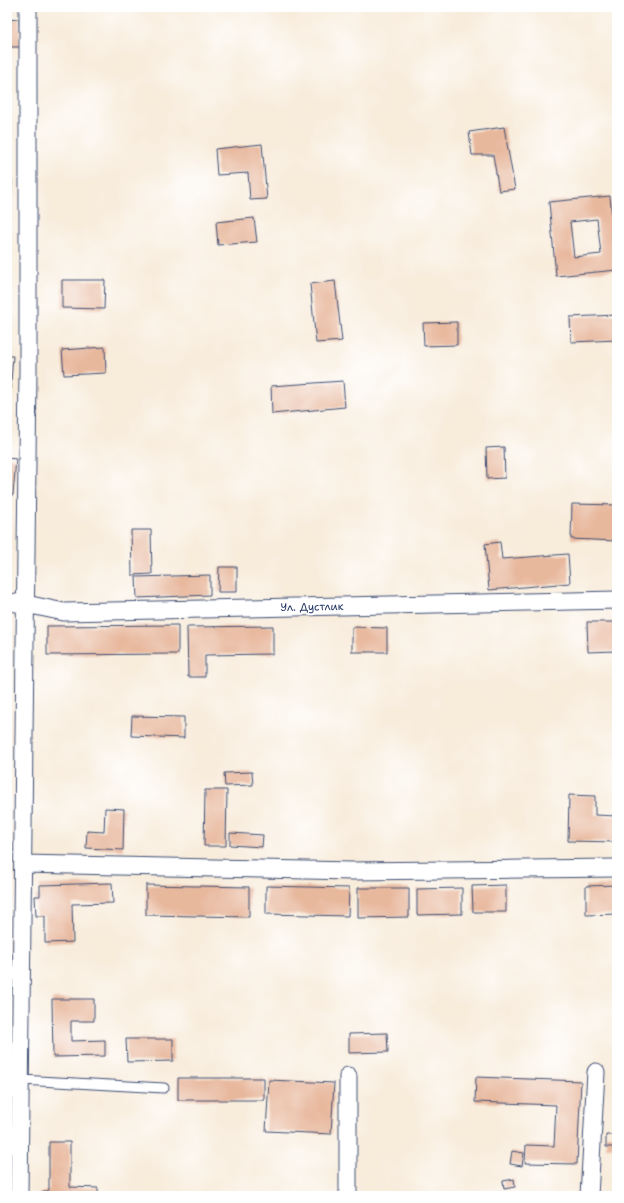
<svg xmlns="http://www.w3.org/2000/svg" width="624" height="1203" font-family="'Shantell Sans',sans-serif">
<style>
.building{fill:#e8b89d;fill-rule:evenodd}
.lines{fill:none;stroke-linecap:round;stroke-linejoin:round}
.service-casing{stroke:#3c4b71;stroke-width:11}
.minor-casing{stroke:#3c4b71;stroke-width:19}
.service{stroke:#fff;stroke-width:9}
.minor{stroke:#fff;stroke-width:17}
.labels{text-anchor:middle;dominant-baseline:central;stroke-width:4;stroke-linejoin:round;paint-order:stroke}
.street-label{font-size:11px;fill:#1b2f5e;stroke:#fff}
</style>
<rect width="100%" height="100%" fill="#fff"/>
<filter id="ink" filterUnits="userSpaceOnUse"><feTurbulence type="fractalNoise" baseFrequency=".025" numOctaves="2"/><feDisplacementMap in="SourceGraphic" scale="8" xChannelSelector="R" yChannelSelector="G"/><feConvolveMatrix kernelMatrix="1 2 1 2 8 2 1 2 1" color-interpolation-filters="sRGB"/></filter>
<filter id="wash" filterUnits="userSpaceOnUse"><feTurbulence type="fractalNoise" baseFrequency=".012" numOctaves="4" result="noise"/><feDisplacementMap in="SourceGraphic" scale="16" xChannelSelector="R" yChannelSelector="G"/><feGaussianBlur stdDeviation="0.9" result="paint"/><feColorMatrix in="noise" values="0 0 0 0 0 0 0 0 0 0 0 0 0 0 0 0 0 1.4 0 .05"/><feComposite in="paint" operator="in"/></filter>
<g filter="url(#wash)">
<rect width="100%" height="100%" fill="#f8ecdb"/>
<g id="blocks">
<path class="building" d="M19 19 20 47H7V20Z
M504 127 515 189 499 191 493 155H472L469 132Z
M262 144 267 199 250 200 248 173 217 175 215 149Z
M7 181H12L11 208H7Z
M610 196 617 270 556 276 549 202ZM597 219 601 254 574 257 570 222Z
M254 218 257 242 218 245 216 222Z
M62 280H105L104 309 62 308Z
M335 281 342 341 316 343 310 284Z
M617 315V340L571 342 570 317Z
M457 322V345L424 346 423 323Z
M105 347 106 373 64 375 62 350Z
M7 356H13L10 395H7Z
M343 381 345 407 272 414 271 386Z
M504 447 505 478 487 479 486 448Z
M7 458 16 459 13 495 7 494Z
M572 504 617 505V541L571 539Z
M131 530H151L152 574 132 575Z
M500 542 502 559 568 554 570 583 489 590 485 544Z
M219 567H237V592H218Z
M210 575V595L137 598 136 577Z
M587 622H617V651L588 652Z
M178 625V654L47 655V626Z
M273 626V654L205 655V677H188L187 627Z
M352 627 387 628V652H352Z
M132 716 184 717V738L131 736Z
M252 772 253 785 225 786 224 773Z
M205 790H227L226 846H204Z
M569 795 595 796V815L617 816V842L568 841Z
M105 808 124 809 123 850 86 848 87 831 104 832Z
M230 833 263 835 262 847 230 845Z
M112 883 113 903 72 904 73 942 45 943V916H36L35 896H40V885Z
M146 885 249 887V917L146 915Z
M506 885V912H473L472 886Z
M617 885V914L586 915V886Z
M266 886 349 888 348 916 266 914Z
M358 888H409V917L358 918Z
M462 888V914L417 915V889Z
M52 999H94V1021H71V1041L105 1040V1056L53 1057Z
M387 1033 388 1052 349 1053V1034Z
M126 1039H173V1061L127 1062Z
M476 1077 581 1081 577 1164 525 1163 526 1145 554 1146 556 1105 475 1102Z
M178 1078H264V1100H178Z
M269 1080 334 1083 331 1134 266 1131Z
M616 1081H617V1160H615V1147H606V1135H615Z
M49 1142H70V1187L98 1188V1196H39V1194L49 1190Z
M512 1151 524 1153 522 1166 510 1164Z
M514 1179 515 1187 504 1189 503 1181Z"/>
</g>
</g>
<g filter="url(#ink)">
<use href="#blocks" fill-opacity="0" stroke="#3c4b71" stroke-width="1"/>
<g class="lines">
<defs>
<path id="service" d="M21 1080 164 1088"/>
<path id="minor" d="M7 602 26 604 64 612 617 600
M23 864 352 871 617 868
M19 1196 28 370V7
M348 1196V1076
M589 1196 596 1072"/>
</defs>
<use href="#service" class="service-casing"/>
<use href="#minor" class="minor-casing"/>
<use href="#service" class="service"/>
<use href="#minor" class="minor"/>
</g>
</g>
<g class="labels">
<g class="street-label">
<text transform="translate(312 607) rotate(-1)">Ул. Дустлик</text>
</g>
</g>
<rect width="624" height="1203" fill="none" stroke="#fff" stroke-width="24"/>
</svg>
